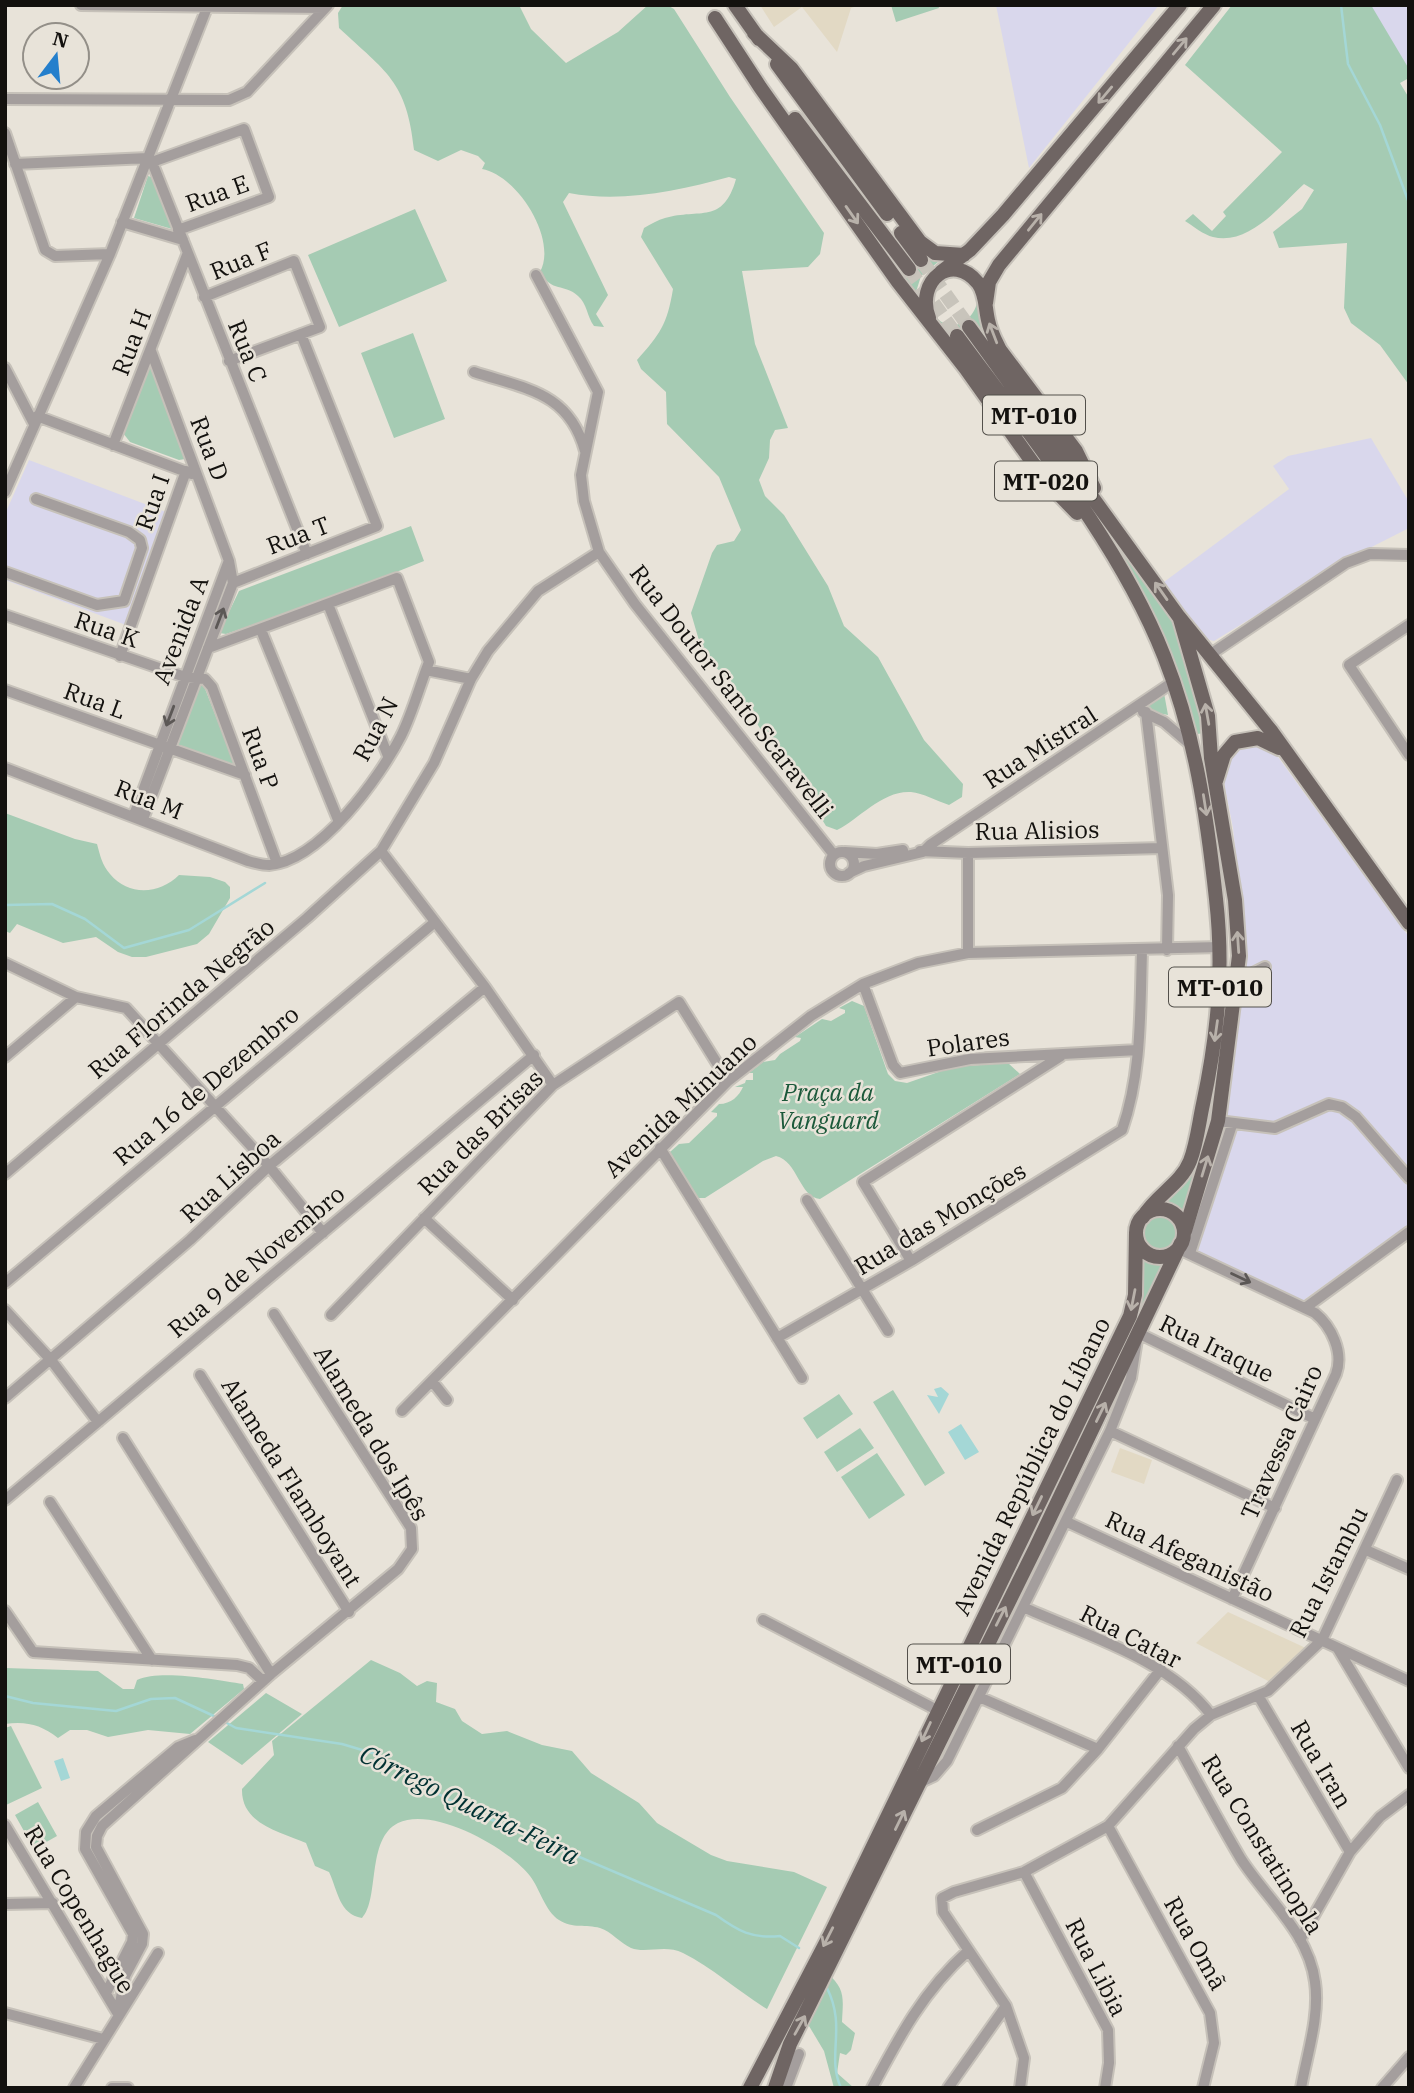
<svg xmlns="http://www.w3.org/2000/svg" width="1414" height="2093" font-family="'IBM Plex Serif',serif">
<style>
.commercial{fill:#d9d7ec}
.education{fill:#e2d9c4}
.green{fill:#a5cbb3}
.water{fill:#a4d7d6}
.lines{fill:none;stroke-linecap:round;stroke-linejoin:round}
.stream{stroke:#a4d7d6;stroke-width:2.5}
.major-tunnel{stroke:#c8c4bb;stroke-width:14;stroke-dasharray:14 7;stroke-linecap:butt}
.minor-casing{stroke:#c6c1b9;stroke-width:14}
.major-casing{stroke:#c6c1b9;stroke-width:18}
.minor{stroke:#a49e9d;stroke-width:10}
.major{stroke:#6f6563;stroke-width:14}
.oneway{stroke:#b8b1aa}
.oneway2{stroke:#5c5856}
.labels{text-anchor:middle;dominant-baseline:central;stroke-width:5;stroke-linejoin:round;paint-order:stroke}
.shield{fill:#e8e3d9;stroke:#53504b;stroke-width:2}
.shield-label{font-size:23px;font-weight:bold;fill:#13110e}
.street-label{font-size:24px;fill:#13110e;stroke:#e8e3d9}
.park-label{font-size:24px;font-style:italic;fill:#1b593a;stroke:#e8e3d9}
.water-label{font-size:26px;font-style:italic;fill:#003132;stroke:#e8e3d9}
</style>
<rect width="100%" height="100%" fill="#e8e3d9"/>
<path class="commercial" d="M996 5H1159L1029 168Z
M1368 5H1409V69Z
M1371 438 1409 502V528L1346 560 1214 641 1206 639 1164 582 1289 489 1273 466 1288 456Z
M29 460 166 512 126 625 5 580V514Z
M1246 743 1270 746 1409 937V1224L1301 1302 1184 1245 1217 1152 1238 1018 1244 930 1233 828 1222 773 1229 753Z"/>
<path class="education" d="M760 5H860L851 8 837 52 802 7 774 27Z
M1120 1448 1152 1460 1144 1484 1111 1472Z
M1228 1612 1308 1649 1270 1682 1196 1643Z"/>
<path class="green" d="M343 5H519L531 29 566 63 618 32 648 5H667L674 9 730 97 824 233 820 254 808 267 742 271 755 344 788 428 775 430 770 440 769 458 759 480 765 496 784 515 828 586 844 626 878 657 924 740 963 784 962 797 949 805C937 801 923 793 911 792 883 790 859 819 837 830L826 826 779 749 761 730 731 681 713 665 700 644 691 613 712 553 717 545 734 541 741 530 719 477 667 424 666 392 641 369 637 360C660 334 667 325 673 289L641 237 644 228C651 224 658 220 665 218 700 208 723 225 736 179L729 177C678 191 621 203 569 193L563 202 608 295 596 314 604 327 594 326C587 317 587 303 578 296 564 283 552 293 540 272 558 239 517 175 482 169L485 163 478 156 461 150 438 161 414 150C407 81 386 72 339 28L338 13Z
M891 5H938L939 8 896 22Z
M1232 5H1371L1409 69V78L1400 83 1409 98V385L1380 345 1351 323 1344 308 1347 243 1279 248 1273 232 1302 209 1314 190 1304 184C1281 205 1249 246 1213 237 1204 235 1193 226 1185 221L1193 214 1212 231 1226 216 1223 212 1282 152 1185 65Z
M148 176 154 178 172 229 134 218Z
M415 209 447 281 339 327 308 255Z
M932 258 938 262 921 276 915 295 901 282Z
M950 273C984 273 978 304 984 329 987 338 993 347 995 355L971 322 949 338 930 310C961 357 1007 280 952 275L934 283Z
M413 333 445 419 394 438 361 353Z
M149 368 152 369 185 459 179 460 130 442 123 433Z
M1099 517 1169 613 1183 645 1204 733 1191 735 1186 714 1095 520Z
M411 526 424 561 326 600 226 634 219 633 239 591Z
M197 685 204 686 234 763 230 765 177 744Z
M1164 693 1168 715 1143 710 1142 707Z
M5 813 75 839 97 844C100 855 102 865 110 874 129 897 160 894 179 875L210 877 225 882 230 887V898L209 934 197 944 146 957H132L118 952 96 937 63 943 17 924 10 933 5 931Z
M852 1001 864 1006 888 1074 895 1081 907 1083 953 1067 1008 1063 1020 1074 820 1199C799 1197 798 1161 776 1156L763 1161 705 1198H697L670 1152 679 1144 689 1143 717 1116V1113L711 1112 719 1104C731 1104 739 1096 743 1087H735L745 1083 746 1080H753V1073H749L763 1062 775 1060 780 1054 800 1041 801 1038 795 1037 822 1019 831 1021 845 1013V1010L839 1008Z
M1192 1166 1198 1167 1184 1219 1176 1211 1160 1205Z
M1140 1233a20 20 0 1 1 40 0a20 20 0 1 1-40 0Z
M1139 1251 1157 1261 1170 1259 1138 1327 1130 1322Z
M893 1390 945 1473 925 1486 873 1402Z
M839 1394 853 1414 817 1439 803 1418Z
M860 1428 874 1448 837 1472 824 1452Z
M877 1453 905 1495 869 1519 841 1477Z
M371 1660 400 1673 417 1686 427 1681 437 1683 436 1702 455 1709 462 1721 482 1734 507 1731 542 1745 572 1751 591 1773 639 1803 657 1823 711 1855 727 1861 794 1872 827 1887 767 2009C739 1992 713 1968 683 1953 665 1944 646 1954 631 1948 620 1943 612 1932 600 1928 586 1924 573 1929 559 1920 545 1911 540 1889 530 1876 508 1848 434 1806 398 1823 366 1839 380 1899 362 1918 339 1914 338 1891 329 1872L315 1866 306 1843C282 1832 241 1825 242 1789L274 1755 272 1741Z
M5 1668 98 1671 123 1689H134L137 1680C161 1669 216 1680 243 1684L244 1689 190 1734 148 1730 108 1737 87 1730H70L58 1738C41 1725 27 1721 5 1724Z
M266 1693 302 1714 242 1765 208 1742Z
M11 1726 42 1788 6 1805 5 1728Z
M38 1802 57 1836 34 1849 15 1815Z
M827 1973C846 1989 843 1999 842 2022L855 2033 851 2050 846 2055 840 2053 837 2073 854 2088H834L824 2051 806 2021Z"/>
<path class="water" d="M941 1387 949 1394 939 1414 927 1395 938 1397 934 1389Z
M961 1424 979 1452 965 1460 948 1432Z
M63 1758 70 1778 61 1781 54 1761Z"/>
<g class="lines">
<path class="stream" d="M1341 5 1348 64 1380 125 1409 203
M5 905 52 904 85 919 124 948 189 930 265 883
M5 1696 33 1703 116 1711 151 1699 175 1698 216 1717
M225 1722 236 1728 342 1744 379 1755 421 1785 471 1811 716 1915C738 1931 752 1939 780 1936L799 1948
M827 1988C847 2028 826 2055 841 2088"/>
<path class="major-tunnel" d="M921 260 969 327
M909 269 957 336"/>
<defs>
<path id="minor" d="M81 5 325 8
M5 99 229 100 247 92 328 5
M5 133 45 250 55 256 110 254
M152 162 307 554
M152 162 244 129 269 197 178 230
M15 164 148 158 151 161
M122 222 183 240
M536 275 598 392 581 475 584 501 599 552 635 604 834 855
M204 297 294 261 320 327 229 361
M5 368 34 424
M474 372C526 389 569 392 585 451
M37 416 192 474
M113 445 187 255
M5 492 110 254 208 5
M5 572 97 605 124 601 142 548 140 540 129 532 36 499
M233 583 377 526 301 334
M328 604 388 756
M5 615 185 677 205 679 212 687 277 863
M1409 625 1349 665 1409 755
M261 630 339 822
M1211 654 1346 563 1370 554 1409 555
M120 656 186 471
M426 670 471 679
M5 690 245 775
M1143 712 1164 722 1192 746
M1146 712 1168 895 1167 950
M5 768 248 861C255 863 262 865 269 865 320 861 380 777 401 736 411 716 418 692 426 670L429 662 397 578 208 648
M134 815 228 563
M143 819 233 583 229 561 151 351
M381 851 485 987 553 1085
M920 851 968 853 1162 848
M845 852 877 854 903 850
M830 864a12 12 0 1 1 24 0a12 12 0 1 1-24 0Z
M968 853V953
M849 873 864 866 923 852 930 845 1173 682
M5 963 76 997 126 1008 269 1166 323 1233
M1237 981 1265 967
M863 984 893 1065 900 1073 970 1059 1138 1050
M5 1057 76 997
M1218 1121 1275 1128 1329 1104 1342 1107 1356 1117 1409 1178
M660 1148 802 1378
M5 1174 307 918 381 851 434 763 471 679 488 651 538 591 599 552
M807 1200 888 1331
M424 1218 513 1300
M1179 1249 1315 1313C1331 1326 1344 1352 1336 1374L1232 1599
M1190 1253 1232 1125
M911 1261 863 1182 1061 1056
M5 1283 435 922
M1305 1308 1409 1232
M5 1310 51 1360 98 1422
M331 1315 553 1085 679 1002 728 1081
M777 1338 911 1261 1122 1130C1142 1073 1140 1011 1142 951
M200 1375 349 1612
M432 1381 447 1400
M5 1398 190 1240 269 1166 485 987
M402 1411 728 1081 811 1016 863 984 918 963 968 953 1221 947
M1110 1431 1275 1508
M123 1438 271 1674
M5 1500 534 1055
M50 1502 152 1660
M1067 1522 1409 1681
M1366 1550 1409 1569
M1023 1607C1085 1635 1169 1659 1211 1715
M5 1611 33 1652 237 1665 249 1668 263 1681
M763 1620 937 1710
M1338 1649 1409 1768
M979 1697 1098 1749 1161 1669
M1259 1697 1350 1852
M1178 1746C1199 1784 1219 1822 1241 1859 1266 1898 1309 1933 1315 1982 1320 2016 1307 2054 1301 2088
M919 1783 934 1776 947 1761 1110 1431 1131 1378 1138 1333 1315 1419
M5 1825 118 2014
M1108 1826 1210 2013 1214 2043 1203 2088
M977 1830 1062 1788 1098 1749
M1024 1872 1108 2030 1109 2063 1105 2088
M5 1904 53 1903
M1300 1940 1350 1852 1380 1817 1409 1795
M106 1993 132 1942 133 1934 85 1849 86 1832 96 1816 178 1747 195 1740
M5 2013 103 2039
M118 2014 125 1976 142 1944 143 1934 96 1847 97 1836 102 1826 271 1674 398 1569 412 1549 411 1528 274 1314
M74 2088 158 1953
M112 2088H128
M786 2088 799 2054
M872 2088C899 2037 924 1990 968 1951
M948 2088 1006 2006
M1020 2088 1024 2058 1006 2006 943 1912 942 1898 954 1892 1024 1872 1108 1826 1194 1729 1211 1715 1268 1691 1322 1640 1397 1480
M1382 2088 1409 2057"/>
<path id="major" d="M735 5 759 39
M715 18 760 87 898 282 966 369 1045 480 1077 513
M754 33 791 68 920 242 935 253 964 255
M777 64 887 214
M795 119 909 269
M901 233 921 260
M941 272 970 250 1003 215 1180 5
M986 303 989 282 999 265 1214 5
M929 318C915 281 952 251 978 283 986 294 985 307 988 320 990 331 995 340 1000 350L1076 451 1094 488
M969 327 1179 617 1272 732 1409 923
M957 336C1029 434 1119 542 1164 656 1195 734 1207 816 1216 899 1224 969 1218 1034 1203 1104 1199 1122 1197 1143 1190 1161 1181 1184 1156 1195 1143 1217
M1180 619 1208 716 1211 758 1235 900 1239 956 1218 1121 1185 1231
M1216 781 1224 755 1235 742 1258 738 1279 748
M1136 1233a24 24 0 1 1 48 0a24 24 0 1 1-48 0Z
M750 2088 831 1933 1130 1316 1135 1295 1136 1232
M775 2088 790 2044 1036 1547 1181 1243"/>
</defs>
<use href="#minor" class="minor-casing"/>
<use href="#major" class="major-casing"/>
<use href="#minor" class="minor"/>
<use href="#major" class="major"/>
</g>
<defs><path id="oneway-shaft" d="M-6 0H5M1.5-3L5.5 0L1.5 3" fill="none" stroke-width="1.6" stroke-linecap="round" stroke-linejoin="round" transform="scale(1.75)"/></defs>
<g class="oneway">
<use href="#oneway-shaft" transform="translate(1180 46) rotate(-50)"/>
<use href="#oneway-shaft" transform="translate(1105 95) rotate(130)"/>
<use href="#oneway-shaft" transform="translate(852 215) rotate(55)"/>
<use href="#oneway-shaft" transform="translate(1035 222) rotate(-51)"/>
<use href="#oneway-shaft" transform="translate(993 333) rotate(-111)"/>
<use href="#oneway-shaft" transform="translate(1161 591) rotate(-125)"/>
<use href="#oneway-shaft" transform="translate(1207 714) rotate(-100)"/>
<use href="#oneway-shaft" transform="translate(1205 805) rotate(81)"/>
<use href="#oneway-shaft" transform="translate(1238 942) rotate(-94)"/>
<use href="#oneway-shaft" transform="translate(1216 1031) rotate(98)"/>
<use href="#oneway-shaft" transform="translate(1205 1166) rotate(-73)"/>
<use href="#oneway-shaft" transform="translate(1133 1300) rotate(101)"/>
<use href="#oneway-shaft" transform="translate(1101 1412) rotate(-64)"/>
<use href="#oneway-shaft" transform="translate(1037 1506) rotate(116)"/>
<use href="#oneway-shaft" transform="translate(1001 1616) rotate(-63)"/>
<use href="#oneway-shaft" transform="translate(926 1732) rotate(115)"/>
<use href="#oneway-shaft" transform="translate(900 1820) rotate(-64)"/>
<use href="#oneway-shaft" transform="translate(828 1937) rotate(117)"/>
<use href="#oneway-shaft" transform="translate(800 2025) rotate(-61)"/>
</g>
<g class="oneway2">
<use href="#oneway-shaft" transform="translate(220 618) rotate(-69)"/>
<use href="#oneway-shaft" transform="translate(170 716) rotate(111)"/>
<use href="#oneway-shaft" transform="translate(1241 1278) rotate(25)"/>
</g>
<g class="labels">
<g class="shield">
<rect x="983" y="395.5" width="102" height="39" rx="5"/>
<rect x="995" y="461.5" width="102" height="39" rx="5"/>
<rect x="1169" y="967.5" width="102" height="39" rx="5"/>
<rect x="908" y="1644.5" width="102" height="39" rx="5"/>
</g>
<g class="shield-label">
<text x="1034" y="415">MT-010</text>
<text x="1046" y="481">MT-020</text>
<text x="1220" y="987">MT-010</text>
<text x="959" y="1664">MT-010</text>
</g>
<g class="street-label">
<text transform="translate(217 193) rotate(-20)">Rua E</text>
<text transform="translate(241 260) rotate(-22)">Rua F</text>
<text transform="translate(131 342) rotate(-69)">Rua H</text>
<text transform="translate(248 351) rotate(68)">Rua C</text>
<text transform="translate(210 448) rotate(69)">Rua D</text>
<text transform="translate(152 502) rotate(-71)">Rua I</text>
<text transform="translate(298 535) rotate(-21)">Rua T</text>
<text transform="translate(107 629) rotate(19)">Rua K</text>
<text transform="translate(180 630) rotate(-69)">Avenida A</text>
<text transform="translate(732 691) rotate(52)">Rua Doutor Santo Scaravelli</text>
<text transform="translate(95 700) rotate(20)">Rua L</text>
<text transform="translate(375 729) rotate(-62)">Rua N</text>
<text transform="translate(1040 747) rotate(-33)">Rua Mistral</text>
<text transform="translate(261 758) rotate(70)">Rua P</text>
<text transform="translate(149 799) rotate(21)">Rua M</text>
<text transform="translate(1037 830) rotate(-1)">Rua Alisios</text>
<text transform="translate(181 998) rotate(-40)">Rua Florinda Negrão</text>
<text transform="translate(968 1042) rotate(-8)">Polares</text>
<text transform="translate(206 1085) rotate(-40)">Rua 16 de Dezembro</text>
<text transform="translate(680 1105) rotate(-43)">Avenida Minuano</text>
<text transform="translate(480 1132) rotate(-45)">Rua das Brisas</text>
<text transform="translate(230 1176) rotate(-42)">Rua Lisboa</text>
<text transform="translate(940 1218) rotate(-31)">Rua das Monções</text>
<text transform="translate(256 1261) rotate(-40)">Rua 9 de Novembro</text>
<text transform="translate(1217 1348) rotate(26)">Rua Iraque</text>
<text transform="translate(372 1433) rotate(59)">Alameda dos Ipês</text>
<text transform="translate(1281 1442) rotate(-66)">Travessa Cairo</text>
<text transform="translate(1031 1466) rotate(-64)">Avenida República do Líbano</text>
<text transform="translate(292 1482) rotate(58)">Alameda Flamboyant</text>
<text transform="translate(1190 1556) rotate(25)">Rua Afeganistão</text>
<text transform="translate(1328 1572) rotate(-63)">Rua Istambu</text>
<text transform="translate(1131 1636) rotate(27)">Rua Catar</text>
<text transform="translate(1322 1764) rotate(60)">Rua Iran</text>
<text transform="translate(1263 1844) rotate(58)">Rua Constatinopla</text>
<text transform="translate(80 1909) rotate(59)">Rua Copenhague</text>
<text transform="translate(1196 1943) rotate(61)">Rua Omã</text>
<text transform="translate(1097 1967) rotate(63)">Rua Libia</text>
</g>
<g class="park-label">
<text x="828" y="1092">Praça da<tspan x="828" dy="28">Vanguard</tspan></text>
</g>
<g class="water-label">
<text transform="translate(470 1804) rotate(26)">Córrego Quarta-Feira</text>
</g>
</g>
<rect width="1414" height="2093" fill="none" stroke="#13110e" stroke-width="14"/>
<g transform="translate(56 56) rotate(16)"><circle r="33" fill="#e8e3d9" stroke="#938f88" stroke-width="2"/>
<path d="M0-5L12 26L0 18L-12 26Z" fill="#247fcc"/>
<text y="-10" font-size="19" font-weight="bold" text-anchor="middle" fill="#13110e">N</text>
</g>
</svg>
